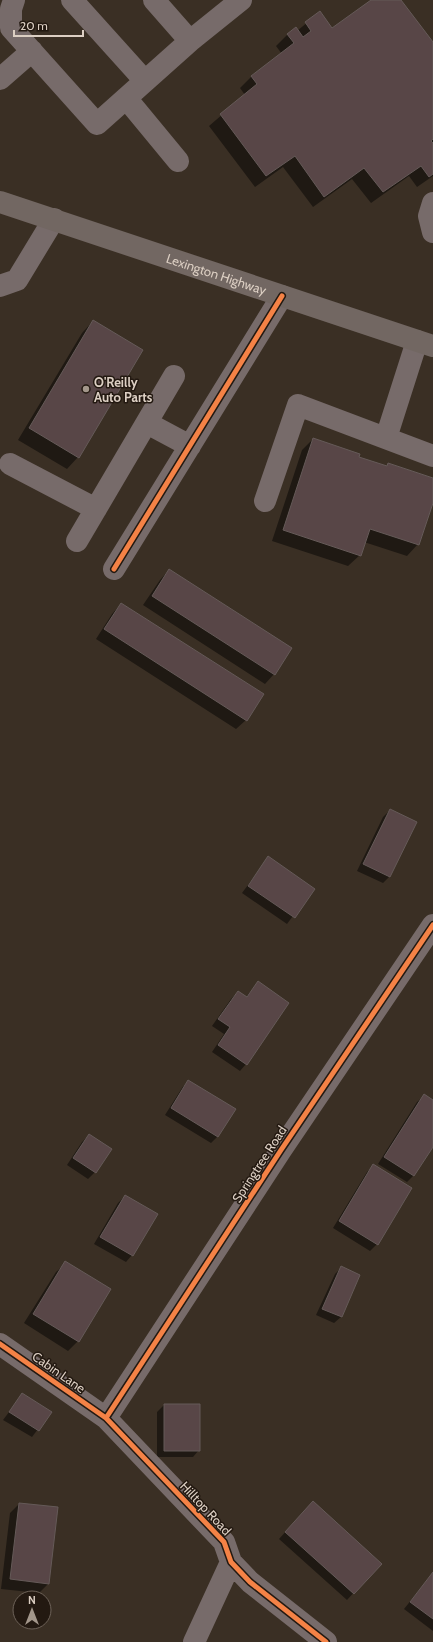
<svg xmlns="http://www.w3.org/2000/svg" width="433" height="1642" font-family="Cabin,sans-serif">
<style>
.shadow{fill:#0007}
.building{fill:#584647;stroke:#655a58}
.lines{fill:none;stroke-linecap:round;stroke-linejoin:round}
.minor{stroke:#776b6a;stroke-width:22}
.highway{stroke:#726762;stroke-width:22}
.cycleway-casing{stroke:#231911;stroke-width:8}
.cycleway{stroke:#f48246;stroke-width:5}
.poi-dot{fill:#a3978b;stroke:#231911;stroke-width:1.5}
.labels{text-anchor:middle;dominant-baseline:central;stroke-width:3;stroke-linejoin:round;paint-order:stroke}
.street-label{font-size:13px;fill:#dccfc3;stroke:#231911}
.poi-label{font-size:13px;font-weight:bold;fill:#dccfc3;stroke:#231911;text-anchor:start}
</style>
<rect width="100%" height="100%" fill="#3a2f24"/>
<path class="shadow" d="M373 0H400L433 43V142L431 143 433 145V176L417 187 409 176 371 203 352 179 313 207 283 167 255 187 209 126 245 95 240 88 251 77 282 54 276 46 288 34 297 31 320 12 332 29Z
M93 321 78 457 67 469 18 440 82 333Z
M313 439 358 458 386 467 388 464 433 479V500L418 544 407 556 364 542 360 555 348 566 272 541 302 450Z
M169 570 274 674 265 684 143 605 160 580Z
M121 604 246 720 236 729 96 639 112 614Z
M390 810 389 877 383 883 357 871 383 817Z
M268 858 313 889 287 924 242 893Z
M258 983 246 1064 240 1071 212 1052 224 1034 212 1026 231 999 238 992 246 997Z
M188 1081 218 1136 211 1143 165 1115 182 1088Z
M424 1096 433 1101V1145L413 1176 407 1182 378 1164 417 1102Z
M89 1135 95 1172 88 1179 67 1165 82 1142Z
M373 1166 377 1244 370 1251 333 1228 367 1172Z
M125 1196 132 1255 126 1262 94 1244 118 1203Z
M66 1263 78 1341 68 1351 24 1323 56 1272Z
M341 1268V1317L334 1323 316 1315 335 1274Z
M22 1395 50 1413 32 1437 3 1420Z
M164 1405H199V1450L193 1457H157V1412Z
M19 1504 48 1584 39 1593 1 1589 10 1513Z
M306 1509 380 1564 347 1600 279 1539Z
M433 1573V1631L404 1609Z"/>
<path class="building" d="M371 0H401L433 42V139L431 141 433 143V174L429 177 421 166 383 192 364 168 324 197 295 156 266 176 220 114 257 84 251 76 294 43 287 34 296 27 303 37 311 31 305 22 320 11 332 28Z
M93 320 143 350 79 458 29 428Z
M313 438 360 454 359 457 387 466 388 463 433 478V503L419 545 370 529 361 556 283 530Z
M169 569 292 648 275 675 152 596Z
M121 603 264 694 247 721 104 629Z
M390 809 417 822 390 877 363 864Z
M268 856 315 889 295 918 248 886Z
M258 981 289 1003 247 1065 218 1045 230 1027 218 1019 238 991 247 997Z
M188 1080 236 1109 218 1137 171 1108Z
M424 1094 433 1100V1147L414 1176 384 1157Z
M89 1134 112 1149 96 1173 73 1158Z
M373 1164 412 1188 378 1245 339 1221Z
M125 1195 158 1214 133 1256 100 1237Z
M65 1261 111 1289 79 1342 33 1314Z
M341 1266 360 1275 342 1317 322 1309Z
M22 1393 52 1412 39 1431 9 1412Z
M164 1404H200V1451H164Z
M313 1501 382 1564 354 1594 285 1532Z
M19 1503 58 1507 49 1584 10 1579Z
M433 1572V1619L410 1602Z"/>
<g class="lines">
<path class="minor" d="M14 0 11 9V28L97 124 190 41 241 0
M72 0 145 81
M154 0 190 41
M0 79 32 51
M126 98 178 161
M433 203 429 216 433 232
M0 286 17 280 54 219
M147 423 190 446
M386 438 417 341
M10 464 96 509
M265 501 298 405 433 456
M77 541 174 376
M114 569 282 296
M0 1344 106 1418 224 1542 231 1562 250 1582 326 1642
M106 1418 281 1150 433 925
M194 1642 231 1562"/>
<path class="highway" id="s1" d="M0 202 433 346"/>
<defs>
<path id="cycleway" d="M114 569 282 296
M0 1344 106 1418 224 1542 231 1562 250 1582 326 1642
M106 1418 281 1150 433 925"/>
</defs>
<use href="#cycleway" class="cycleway-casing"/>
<use href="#cycleway" class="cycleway"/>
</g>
<circle class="poi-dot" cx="86" cy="389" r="4"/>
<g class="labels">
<g class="street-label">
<text stroke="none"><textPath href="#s1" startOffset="228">Lexington Highway</textPath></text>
<text transform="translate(259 1164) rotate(-57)">Springtree Road</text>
<text transform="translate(59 1372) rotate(35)">Cabin Lane</text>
<text transform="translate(206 1508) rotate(47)">Hilltop Road</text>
</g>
<g class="poi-label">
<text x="94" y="382">O'Reilly<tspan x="94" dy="15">Auto Parts</tspan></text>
</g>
</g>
<g transform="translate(32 1610)"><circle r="19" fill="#231911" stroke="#6d6258"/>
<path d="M0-3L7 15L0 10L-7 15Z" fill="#a3978b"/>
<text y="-6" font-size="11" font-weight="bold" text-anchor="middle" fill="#dccfc3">N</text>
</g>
<path d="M14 30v6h69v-6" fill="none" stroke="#dccfc3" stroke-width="2"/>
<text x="20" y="30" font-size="12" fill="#dccfc3" stroke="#231911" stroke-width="3" paint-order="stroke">20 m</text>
</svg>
